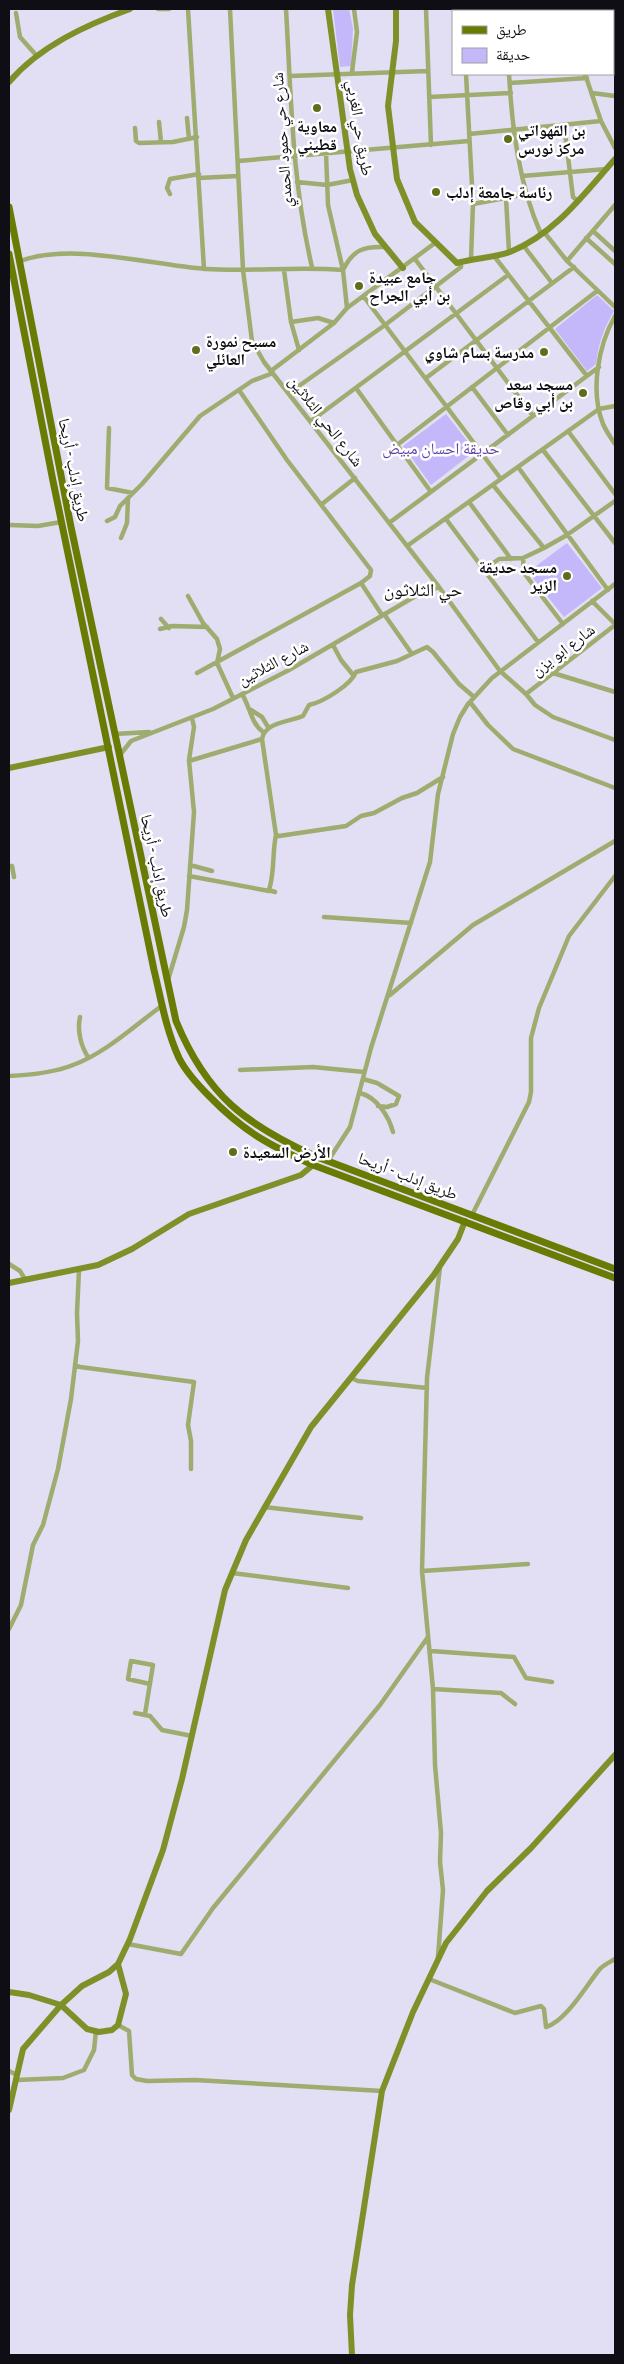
<svg xmlns="http://www.w3.org/2000/svg" width="624" height="2364" font-family="'Roboto Condensed','Noto Naskh Arabic',sans-serif">
<style>
.green{fill:#c4b7fa}
.lines{fill:none;stroke-linecap:round;stroke-linejoin:round}
.street{stroke:#9eac6f;stroke-width:4.5}
.secondary{stroke:#7e9129;stroke-width:6}
.primary{stroke:#697b03;stroke-width:7}
.poi-dot{fill:#5f6e1a;stroke:#fff;stroke-width:2}
.labels{text-anchor:middle;dominant-baseline:central;stroke-width:5;stroke-linejoin:round;paint-order:stroke}
.poi-label{font-size:16px;font-weight:bold;fill:#0f0e14;stroke:#fff;text-anchor:start}
.street-label{font-size:16px;fill:#0f0e14;stroke:#fff}
.park-label{font-size:16px;fill:#5e3ea5;stroke:#fff}
.neighbourhood-label{font-size:18px;fill:#0f0e14;stroke:#fff}
</style>
<rect width="100%" height="100%" fill="#e2def3"/>
<path class="green" d="M333 9H349L353 28 351 66 340 67Z
M597 295 614 311C604 328 598 344 596 364L587 371 555 329Z
M446 414 475 451 431 485 403 446Z
M567 543 602 588 564 617 528 572Z"/>
<g class="lines">
<path class="street" d="M158 9H169
M188 9 204 269
M230 9 243 270 252 341 264 362 439 587 500 671 526 694 535 705 553 717 615 740
M286 9C291 95 292 183 312 267
M426 9 431 145
M463 9V11
M565 9 566 11
M614 9 615 13
M508 11V9
M16 13 20 37 36 55
M613 21 615 20
M613 62H615
M352 72 357 32 354 9
M466 74 473 204 471 259
M509 74C512 128 519 185 541 234
M585 74 601 121 615 148
M290 76 428 71
M510 83 587 78
M592 93 615 96
M429 97 511 93
M187 118 189 139
M159 122 161 142
M564 125 573 197 578 201
M135 128 136 141 139 143 173 142 197 137
M469 134 601 121
M326 153 328 205 343 270 347 308
M238 161 469 141
M522 176 607 169
M199 178 238 176
M297 182 327 185 353 180
M170 194 167 188 170 179 199 174
M506 198 509 252
M473 204 527 194
M593 231 615 251
M544 232 567 261 615 307
M586 238 615 264
M523 245 552 283
M494 256 587 376
M415 259 533 416
M20 261C74 242 149 265 206 269 252 272 297 266 343 270 353 250 363 246 385 247
M567 261 615 205
M284 270 291 322 299 350
M364 297 501 479
M615 316C598 346 590 391 603 424 606 431 611 438 615 444
M291 322 318 318 334 323
M271 371 334 323 347 308 435 243
M426 378 574 267
M472 387 508 435
M356 388 431 492
M239 390 287 460 371 570 370 576 361 583
M289 393 385 325 461 267V261
M311 421 508 275
M109 428 107 488 133 493
M568 431 615 494
M397 445 597 291
M543 450 615 543
M518 467 608 590
M493 485 544 548
M469 502 511 559
M322 504 355 478
M446 519 538 642
M107 521 115 517 120 506 142 484 200 416 252 381 273 373
M389 523 599 367
M9 525 38 526 61 522
M121 538 127 523 128 498
M407 546 599 409 615 406
M523 558 524 573 563 624
M483 570 499 559 523 558 544 548 567 535 615 501
M188 596 203 623 217 639 220 649 217 663 233 698
M592 601 615 624
M384 614 412 654
M161 619 169 628
M160 629 172 626 207 627
M333 645 341 660 354 676
M197 673 361 583 382 615
M553 673 615 692
M242 694C250 707 251 723 263 732
M526 694 615 625
M470 702 488 725 513 749 615 788
M251 710 262 717 268 727
M115 734 149 732
M262 739C265 722 289 722 303 716L309 705C323 702 351 685 356 672L397 661 427 647 433 652 459 684 474 697
M120 755 131 741 213 709 289 670 414 597 439 587
M189 761 262 739 276 835 279 836 346 826 361 816 374 813 402 798 417 793 443 777
M190 865 212 871
M9 866H12L14 877
M189 876 269 891
M275 892 269 890C275 871 272 853 276 835
M324 917 411 923
M168 980 184 927 187 910 194 812 189 760 194 727 192 718
M390 995 473 925 615 841
M80 1017C77 1031 81 1046 88 1057
M240 1070 313 1067 364 1072
M9 1076C30 1075 53 1073 73 1065 106 1053 135 1025 163 1005
M363 1079 377 1083 399 1096 396 1104 387 1107 378 1106
M360 1093C377 1097 389 1117 393 1132
M328 1161 350 1127 371 1048 430 862 438 794 453 734 460 717 468 704 492 678 615 584
M472 1215 529 1102 531 1092V1038L539 1008 569 936 615 876
M9 1264 20 1271 25 1279
M75 1365 80 1367 194 1382 188 1425 191 1441V1469
M351 1378 358 1381 427 1388
M264 1507 361 1518
M422 1571 528 1564
M232 1573 348 1588
M9 1629 21 1605 33 1545 43 1525 58 1469 71 1399 78 1341 77 1313 79 1270
M431 1651 514 1657 526 1678 552 1682
M433 1689 501 1693 515 1704
M135 1713 150 1716 162 1730 192 1736
M145 1714 153 1665 131 1661 128 1679 150 1684
M128 1944 181 1954 213 1908 380 1705 428 1637
M438 1957 443 1890 440 1862 441 1833 435 1765 433 1689 422 1571 427 1378 440 1267
M429 1979 515 2013 541 2006 544 2009 546 2027C566 2021 586 1986 599 1970 603 1965 610 1962 615 1959
M118 2025 129 2031 132 2075 136 2079 147 2081 195 2080 382 2091
M9 2071 17 2075
M17 2080 63 2078 84 2070 94 2050 96 2031"/>
<path class="secondary" d="M328 9 350 169 357 195 375 234 403 268
M396 9V41L388 106 397 179 415 222 457 263C474 258 493 258 510 252 555 234 584 194 615 159
M9 82C40 46 86 25 130 9
M9 768 109 747
M9 1283 98 1265 132 1249 189 1214 301 1175 313 1165
M9 1992 29 1995 61 2005 87 2029 99 2032 112 2030 118 2025 126 1994 118 1964
M9 2110 23 2049 61 2005 82 1986 109 1972 118 1964 130 1939 163 1850 182 1779 225 1590 246 1540 311 1427 433 1276 458 1239 465 1221
M352 2355 350 2315 352 2285 382 2091 413 2012 446 1943 487 1891 531 1848 615 1755"/>
<path class="primary" d="M9 207 71 527 176 1021C207 1096 246 1125 317 1157L615 1269
M9 254 53 481 154 970C161 999 166 1030 179 1058 186 1072 198 1085 209 1096 244 1132 269 1145 313 1165L615 1278"/>
</g>
<g class="poi-dot">
<circle cx="317" cy="108" r="5"/>
<circle cx="508" cy="139" r="5"/>
<circle cx="436" cy="192" r="5"/>
<circle cx="359" cy="286" r="5"/>
<circle cx="196" cy="350" r="5"/>
<circle cx="544" cy="352" r="5"/>
<circle cx="583" cy="393" r="5"/>
<circle cx="567" cy="576" r="5"/>
<circle cx="233" cy="1152" r="5"/>
</g>
<g class="labels">
<g class="poi-label">
<text x="317" y="126" text-anchor="middle">معاوية<tspan x="317" dy="18">قطيني</tspan></text>
<text x="518" y="130">بن القهواتي<tspan x="518" dy="18">مركز نورس</tspan></text>
<text x="446" y="192">رئاسة جامعة إدلب</text>
<text x="369" y="277">جامع عبيدة<tspan x="369" dy="18">بن أبي الجراح</tspan></text>
<text x="206" y="341">مسبح نمورة<tspan x="206" dy="18">العائلي</tspan></text>
<text x="534" y="352" text-anchor="end">مدرسة بسام شاوي</text>
<text x="573" y="384" text-anchor="end">مسجد سعد<tspan x="573" dy="18">بن أبي وقاص</tspan></text>
<text x="557" y="567" text-anchor="end">مسجد حديقة<tspan x="557" dy="18">الزير</tspan></text>
<text x="243" y="1152">الأرض السعيدة</text>
</g>
<g class="street-label">
<text transform="translate(360 128) rotate(81)">طريق حي الغربي</text>
<text transform="translate(282 140) rotate(-94)">شارع حي حمود الحمدي</text>
<text transform="translate(326 421) rotate(52)">شارع الحي الثلاثين</text>
<text transform="translate(74 470) rotate(79)">طريق إدلب - أريحا</text>
<text transform="translate(563 650) rotate(-37)">شارع ابو يزن</text>
<text transform="translate(273 663) rotate(-28)">شارع الثلاثين</text>
<text transform="translate(157 866) rotate(78)">طريق إدلب - أريحا</text>
<text transform="translate(408 1176) rotate(21)">طريق إدلب - أريحا</text>
</g>
<g class="park-label">
<text x="441" y="448">حديقة احسان مبيض</text>
</g>
<g class="neighbourhood-label">
<text x="423" y="589">حي الثلاثون</text>
</g>
</g>
<rect width="624" height="2364" fill="none" stroke="#0f0e14" stroke-width="20"/>
<rect x="452" y="10" width="162" height="65" fill="#ffffff" stroke="#9f9fa1"/>
<rect x="462" y="26" width="25" height="8" fill="#697b03" stroke="#9f9fa1"/>
<text x="496" y="35" font-size="15" fill="#0f0e14">طريق</text>
<rect x="462" y="48" width="25" height="15" fill="#c4b7fa" stroke="#9f9fa1"/>
<text x="496" y="60" font-size="15" fill="#0f0e14">حديقة</text>
</svg>
